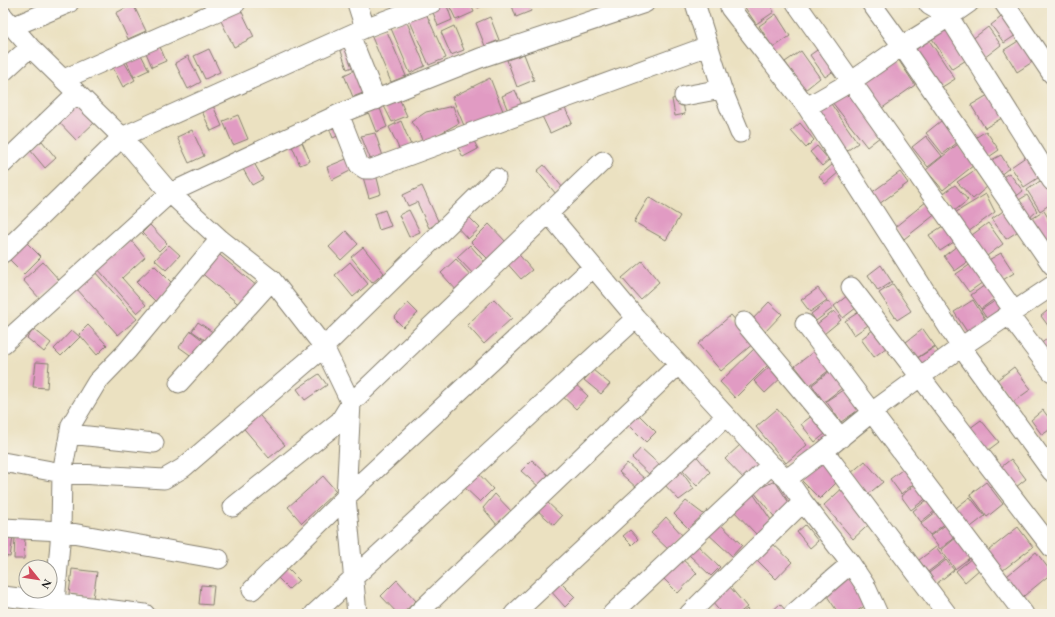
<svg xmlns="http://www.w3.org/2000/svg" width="1055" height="617" font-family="'EB Garamond',serif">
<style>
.building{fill:#e19bc3}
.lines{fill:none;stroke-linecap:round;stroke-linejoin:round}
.minor-casing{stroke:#847e6e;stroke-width:21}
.minor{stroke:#fff;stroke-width:19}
</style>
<rect width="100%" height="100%" fill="#f7f3e8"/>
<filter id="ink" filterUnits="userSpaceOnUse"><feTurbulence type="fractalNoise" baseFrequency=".025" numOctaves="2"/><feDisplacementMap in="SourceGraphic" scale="8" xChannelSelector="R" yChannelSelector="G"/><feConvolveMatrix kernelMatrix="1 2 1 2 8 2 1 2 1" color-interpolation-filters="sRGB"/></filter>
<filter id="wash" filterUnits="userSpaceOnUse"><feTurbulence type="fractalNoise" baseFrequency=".012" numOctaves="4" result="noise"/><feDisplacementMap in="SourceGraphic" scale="16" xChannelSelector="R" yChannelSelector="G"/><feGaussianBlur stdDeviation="0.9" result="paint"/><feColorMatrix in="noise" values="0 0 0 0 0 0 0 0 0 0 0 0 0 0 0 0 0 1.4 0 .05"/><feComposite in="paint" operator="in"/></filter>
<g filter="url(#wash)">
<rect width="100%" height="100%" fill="#ebe1c1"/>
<g id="blocks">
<path class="building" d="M441 3H446L452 20 438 26 431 7Z
M448 3H470L474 12 456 20Z
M476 3H488L478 8Z
M511 3H528L531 11 516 17Z
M742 3H769L774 12 756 24Z
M133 4 146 31 128 39 116 13Z
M239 6 254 37 234 47 219 17Z
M425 11 446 58 429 65 409 19Z
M776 14 790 36 773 48 759 26Z
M1005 14 1019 33 1004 43 991 25Z
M490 17 499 40 485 46 476 23Z
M406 20 425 66 410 73 390 26Z
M950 25 971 57 952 69 931 37Z
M454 26 464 50 451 55 441 32Z
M988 27 1001 45 984 58 971 40Z
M386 29 406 76 391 82 371 35Z
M927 37 955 79 939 89 912 47Z
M1023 38 1037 59 1017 72 1004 50Z
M158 42 166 61 152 67 144 48Z
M351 44 358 65 347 69 340 48Z
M823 46 838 68 825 77 810 55Z
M138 49 149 70 134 77 124 56Z
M209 49 220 72 205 79 194 56Z
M801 51 820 78 805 90 785 62Z
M524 54 534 80 517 87 507 60Z
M188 56 201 82 188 89 175 63Z
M898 59 915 85 878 111 861 84Z
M123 60 135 80 123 87 112 66Z
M359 68 368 91 353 97 344 75Z
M490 78 503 111 465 128 452 97Z
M515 90 522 105 508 111 502 96Z
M853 90 885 133 867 147 832 102Z
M993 92 1007 115 985 128 971 105Z
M398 96 407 116 392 122 383 104Z
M682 97 685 114 675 116 672 99Z
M75 99 96 121 76 140 55 118Z
M211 101 222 126 211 131 200 107Z
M829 101 858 143 841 155 813 112Z
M378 103 387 127 376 132 366 107Z
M563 104 572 123 550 133 541 114Z
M453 106 459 123 423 143 419 132 411 122 426 112Z
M238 115 248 139 233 145 223 121Z
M336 119 342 134 333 138 327 123Z
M401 121 413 150 402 155 389 127Z
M941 121 958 142 943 154 926 133Z
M800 123 814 140 806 148 791 131Z
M192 130 204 156 189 163 177 137Z
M986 131 999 150 986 159 972 140Z
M375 133 384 159 372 163 361 136Z
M470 133 478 149 463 157 455 142Z
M299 135 310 161 300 165 289 139Z
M926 136 942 156 928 167 912 147Z
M42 141 56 158 45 168 30 150Z
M958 144 974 165 943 190 926 170Z
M817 146 829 160 822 166 810 152Z
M1030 154 1044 174 1024 187 1011 167Z
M1001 155 1009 168 998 177 986 163Z
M250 156 263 179 252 185 239 162Z
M351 157 356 168 332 180 327 167Z
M833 164 839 172 825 184 819 176Z
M544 165 563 188 556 194 537 171Z
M975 170 987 187 973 199 957 182Z
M900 172 908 183 879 204 871 193Z
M1009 173 1023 191 1013 199 998 180Z
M376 174 381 194 369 198 363 177Z
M1043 179 1052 192V203L1040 211 1027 190Z
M955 185 968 200 953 212 941 195Z
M422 186 439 223 429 228 417 202 408 206 403 195Z
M986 194 995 212 968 232 953 214Z
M1027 195 1037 211 1027 220 1014 203Z
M649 197 680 216 666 240 634 222Z
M927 201 937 213 904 239 895 227Z
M1006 209 1020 230 1006 239 992 219Z
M385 210 391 226 379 230 374 214Z
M409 210 420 232 409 237 399 215Z
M1044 211 1052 224V239L1041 246 1027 222Z
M466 214 480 228 468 239 455 225Z
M988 223 1003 244 987 256 972 235Z
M489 224 507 243 489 260 471 242Z
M946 224 957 240 940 251 929 235Z
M150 225 167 243 159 251 142 233Z
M346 231 358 244 341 260 329 247Z
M130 239 145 257 122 278 146 305 137 313 97 268Z
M24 240 41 257 24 274 7 257Z
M961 243 972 259 955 271 944 256Z
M169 245 180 255 166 270 155 260Z
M470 245 488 266 476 277 457 257Z
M363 247 384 273 372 283 351 257Z
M515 250 532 270 521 279 504 260Z
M215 251 258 287 242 307 199 271Z
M1001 253 1014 273 998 283 985 262Z
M456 259 473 278 458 292 441 273Z
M642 261 659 282 640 299 622 278Z
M43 262 60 281 40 299 23 280Z
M350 262 368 284 353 297 335 275Z
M974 262 986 280 969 292 956 274Z
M154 265 174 285 157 303 136 282Z
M881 265 892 282 878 291 868 275Z
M94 271 137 319 118 335 76 288Z
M988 283 997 297 981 309 971 295Z
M893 284 911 311 897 320 879 293Z
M818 288 827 300 810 312 801 300Z
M852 292 861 304 843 318 834 306Z
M494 299 512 318 484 344 467 325Z
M998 299 1007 312 990 323 981 310Z
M973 300 988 324 970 336 954 312Z
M828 301 833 308 816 321 811 314Z
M769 302 782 314 764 333 751 321Z
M408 303 418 313 403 327 394 318Z
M1052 307V331L1041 316Z
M865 308 874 321 854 335 845 321Z
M834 311 841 320 824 334 817 324Z
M731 315 755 342 721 371 698 344Z
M198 322 214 333 208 342 192 331Z
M88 325 107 345 97 355 79 334Z
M878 326 891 344 874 357 861 339Z
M34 329 51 343 44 352 27 338Z
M923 329 935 346 917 358 906 342Z
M72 330 80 337 61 356 54 349Z
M191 331 205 342 193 357 179 347Z
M1052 335V361L1039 345Z
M756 347 771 362 735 398 720 382Z
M935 347 942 357 923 369 916 359Z
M817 349 832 368 810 385 795 366Z
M36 362 49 363 47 388 33 387Z
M772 364 783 376 765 393 754 381Z
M835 367 847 384 824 402 812 385Z
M1014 367 1031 389 1013 402 997 380Z
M593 370 610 384 601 394 584 380Z
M319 374 327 385 305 400 297 389Z
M570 379 588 396 576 409 558 392Z
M849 386 863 407 841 422 826 401Z
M254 409 285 445 269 458 239 423Z
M777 409 807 445 786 463 756 427Z
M1043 410 1052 422V428L1042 435 1031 420Z
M817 412 830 430 815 442 801 424Z
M639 415 656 432 646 442 629 425Z
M981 420 999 442 983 454 966 431Z
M741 444 761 465 745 480 725 459Z
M641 448 662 467 653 478 632 458Z
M694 453 710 472 697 486 680 468Z
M1011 459 1026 479 1010 492 995 472Z
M532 460 549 476 539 487 521 471Z
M819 460 839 480 820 499 800 479Z
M865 461 883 482 867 495 850 474Z
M627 463 645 479 637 488 619 472Z
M906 467 917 481 901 494 890 479Z
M681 471 694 489 679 500 663 483Z
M477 472 493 489 480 502 463 486Z
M323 476 336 491 302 523 288 507Z
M775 481 791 506 777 520 753 491Z
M986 482 1003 504 987 517 970 494Z
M917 483 928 497 911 510 901 496Z
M846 485 875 519 853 539 824 505Z
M750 489 771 520 756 534 730 507Z
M495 494 511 511 497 525 483 508Z
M970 497 985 516 967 530 952 511Z
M928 499 936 510 921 522 913 511Z
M686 501 706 516 691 531 674 514Z
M547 502 562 516 554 525 538 511Z
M937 511 946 523 930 535 921 524Z
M666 517 683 536 669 550 651 533Z
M717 521 742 545 732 556 706 532Z
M947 524 956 537 940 549 930 536Z
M805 525 818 541 810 548 797 532Z
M1018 527 1033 547 998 574 984 554Z
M630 530 638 539 632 545 623 536Z
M3 535 13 537 10 557 3 556Z
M15 536 25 537 24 559H14Z
M957 537 972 556 955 569 941 550Z
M770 541 792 562 776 579 754 557Z
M696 544 720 567 711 576 687 553Z
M936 547 945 559 928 572 919 560Z
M1036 552 1052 573 1019 600 1002 580Z
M680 557 697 573 678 593 661 576Z
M972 558 980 569 965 582 956 571Z
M946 560 954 570 936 584 929 573Z
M282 563 299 580 289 589 273 573Z
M72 569 97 572 93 598 69 594Z
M846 573 866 605 853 614H839L827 596Z
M397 580 416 601 402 614H398L381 596Z
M559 581 575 597 565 607 549 589Z
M201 585 214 586 212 605 199 604Z
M730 587 747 607 738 614H722L712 602Z
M780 604 787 612 784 614H769Z
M747 609 751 614H741Z"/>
</g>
</g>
<g filter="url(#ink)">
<use href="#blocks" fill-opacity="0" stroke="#847e6e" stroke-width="1"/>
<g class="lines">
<defs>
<path id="minor" d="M357 3 365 28
M695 3 722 89 740 133
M796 3 1014 311
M871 3 902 46 1052 265
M928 3 929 5 949 17 1052 181
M1004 3 1052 74
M730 8 807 107 961 347 1052 472
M3 16 30 47 122 137 170 193 220 239 272 280 324 347 351 403 346 497 357 614
M12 27 69 3
M350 35 376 100
M3 72 30 47
M64 79 236 3
M684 96 722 89
M807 107 852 81 902 46 949 17 969 3
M339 114 359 165 365 169H372L708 46
M3 164 77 93
M548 213 636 318 771 465 787 479 803 502 851 564 865 585 878 614
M3 253 122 137 365 28 432 3
M851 287 1052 548
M1009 315 1052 372
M744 322 841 438
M805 324 1024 614
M3 344 170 193 339 114 480 58 645 3
M179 383 272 280
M69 434 154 443
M824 451 947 614
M3 462 62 473 164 479 183 468 324 347 496 178
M787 479 824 451 872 412 961 347 1052 286
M233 507 340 421 351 403 603 161
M3 528 61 531 219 559
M252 590 346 497 593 267
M3 596 145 614
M54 614 61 531 62 473 71 425 97 382 127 351 220 239
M314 614 636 318
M417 614 678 365
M514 614 726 416
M612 614 771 465
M689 614 803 502
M793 614C813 597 831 579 851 564"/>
</defs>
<use href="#minor" class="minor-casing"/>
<use href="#minor" class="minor"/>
</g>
</g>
<rect width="1055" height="617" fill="none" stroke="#f7f3e8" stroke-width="16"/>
<g transform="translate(38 579) rotate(120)"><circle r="19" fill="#f7f3e8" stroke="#9f9d96"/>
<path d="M0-3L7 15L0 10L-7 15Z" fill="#d1495b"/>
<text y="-6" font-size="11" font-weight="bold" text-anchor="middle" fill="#1c1c1c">N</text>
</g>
</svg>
